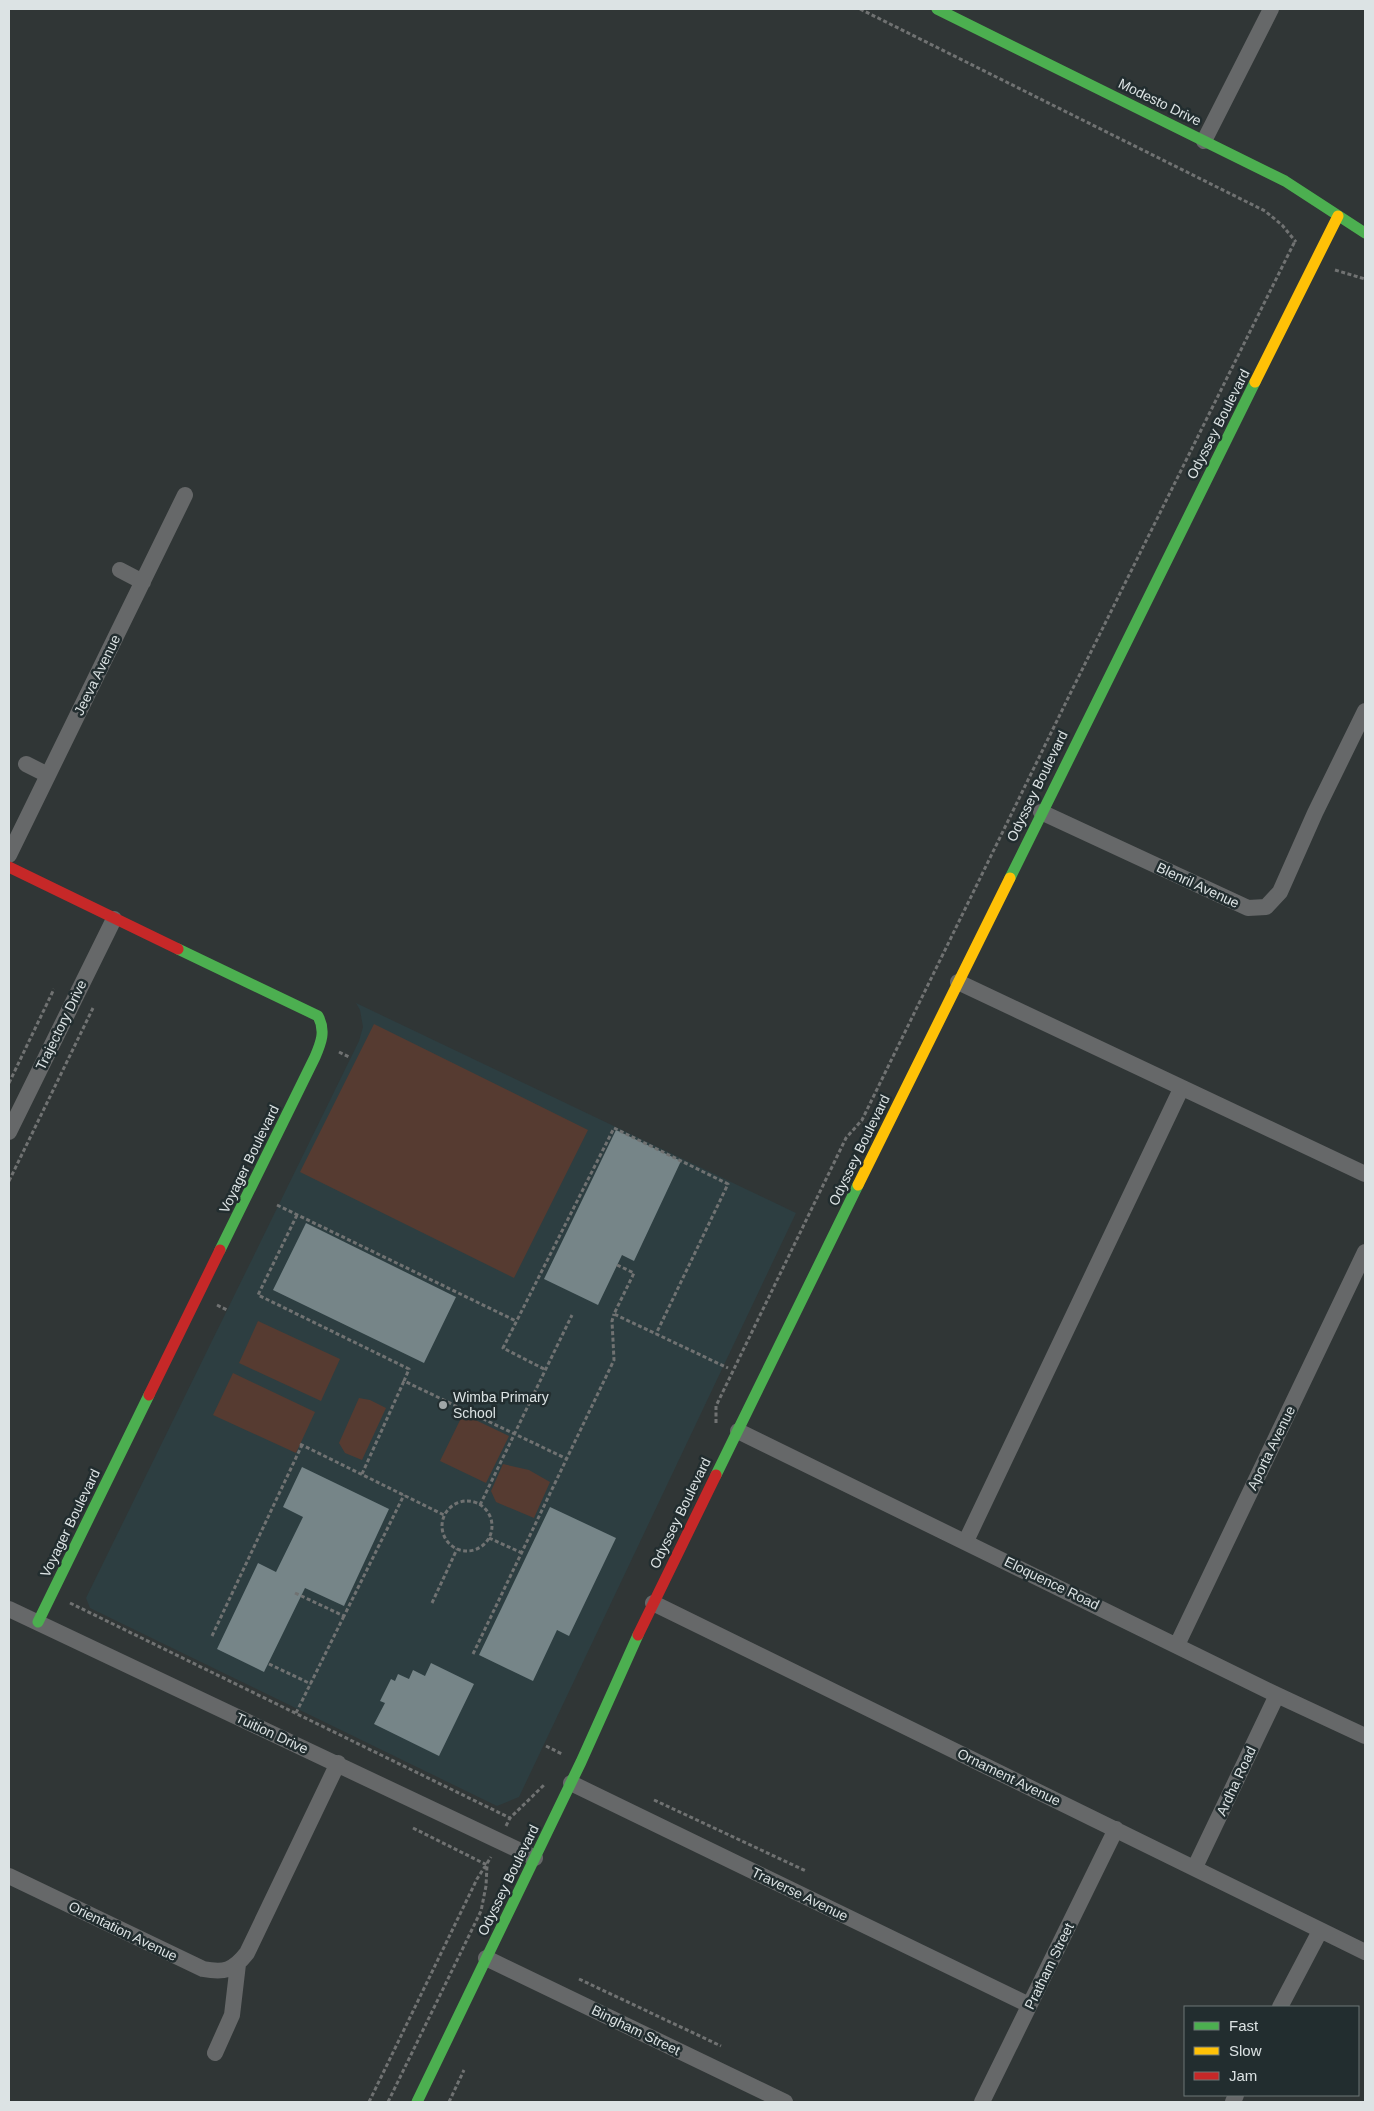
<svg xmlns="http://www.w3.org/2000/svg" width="1374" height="2111" font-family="Arial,sans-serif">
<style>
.built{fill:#2d3e41}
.green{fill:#563b31}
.building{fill:#768588}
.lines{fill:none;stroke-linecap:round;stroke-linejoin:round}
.path{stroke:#707272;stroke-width:3;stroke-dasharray:4 2.5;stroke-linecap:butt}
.street{stroke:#666869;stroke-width:16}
.fast{stroke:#4caf50;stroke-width:11}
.slow{stroke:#ffc107;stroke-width:11}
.jam{stroke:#c62828;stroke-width:11}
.poi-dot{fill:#a0a6a7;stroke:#222d2f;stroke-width:2}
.labels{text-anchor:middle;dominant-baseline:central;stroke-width:5;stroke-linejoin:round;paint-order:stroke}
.street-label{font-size:14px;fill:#dce3e4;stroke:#222d2f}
.poi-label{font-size:14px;fill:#dce3e4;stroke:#222d2f;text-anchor:start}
</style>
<rect width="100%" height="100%" fill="#303636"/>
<path class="built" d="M356 1003 796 1213 519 1797 497 1806 90 1608 86 1598 359 1041 363 1027 360 1010Z"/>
<path class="green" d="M374 1024 588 1130 514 1278 300 1172Z
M258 1321 340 1359 321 1401 239 1363Z
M233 1373 315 1412 296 1453 213 1415Z
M359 1398 370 1400 386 1408 362 1460 345 1453 339 1443Z
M463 1414 509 1436 486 1483 440 1461Z
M503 1464 529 1470 550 1482 534 1518 496 1502 491 1491Z"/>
<path class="building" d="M616 1130 681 1161 634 1261 622 1255 598 1305 544 1279Z
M306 1223 456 1297 424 1363 273 1290Z
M302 1467 389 1509 344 1606 305 1588 264 1672 217 1649 258 1563 276 1572 303 1517 283 1507Z
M550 1507 616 1538 569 1636 557 1630 533 1681 479 1655Z
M431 1663 474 1684 439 1756 374 1724 385 1703 380 1701 391 1679 395 1681 398 1674 409 1679 413 1670 425 1676Z"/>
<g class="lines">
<path class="path" d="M860 9 1265 211 1282 225 1296 242
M1335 270 1365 279
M339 1052 349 1057
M9 1083 54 989
M9 1181 93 1008
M277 1205 516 1321
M297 1215 258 1295 409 1369 404 1381 567 1459
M617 1265 634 1273 614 1314 728 1368
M217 1305 227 1310
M544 1369 503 1348 614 1128 728 1184 656 1334
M716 1423V1406L846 1138 862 1120 1071 692 1295 241
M300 1444 444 1515
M362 1474 404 1381
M442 1526a25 25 0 1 1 50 0a25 25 0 1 1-50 0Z
M480 1505 572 1315
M489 1538 522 1553
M295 1593 344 1616 404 1495
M70 1603 510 1818
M432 1603 457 1549
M212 1636 302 1445
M473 1654 614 1360 612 1321 614 1314
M269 1664 311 1684
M296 1713 344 1616
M546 1746 562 1754
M654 1800 806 1871
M506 1826 510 1818 544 1785
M413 1828 487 1865
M579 1979 721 2046
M369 2102 477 1879 491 1857
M388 2102 481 1911 486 1886 487 1866
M449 2102 464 2070"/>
<path class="street" d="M1204 141 1271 9
M120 570 143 582
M26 764 48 775
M1041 812 1248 908 1266 907 1280 892 1315 813 1365 711
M9 855 185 495
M958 982 1365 1174
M9 1132 114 919
M738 1431 1277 1695 1365 1736
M966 1541 1181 1089
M653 1603 1365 1952
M9 1609 535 1858
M1177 1645 1365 1252
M571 1783 1029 2005
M1195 1867 1277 1695
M9 1876 203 1969C224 1973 233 1971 247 1953L338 1763
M486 1958 785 2102
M1280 2007 1320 1931
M215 2053 232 2015 238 1964
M982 2102 1116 1829
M1233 2102 1236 2095"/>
<path class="fast" d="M937 9 1285 181 1365 233
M1010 878 1255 382
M178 949 318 1016C326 1031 321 1043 315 1057L220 1250
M716 1475 858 1185
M38 1622 149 1395
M417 2102 581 1762 638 1635"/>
<path class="slow" d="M1255 382 1338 216
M858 1185 1010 878"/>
<path class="jam" d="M9 867 178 949
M149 1395 220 1250
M638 1635 716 1475"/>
</g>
<circle class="poi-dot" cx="443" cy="1405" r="5"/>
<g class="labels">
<g class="street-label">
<text transform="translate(1160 102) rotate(26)">Modesto Drive</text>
<text transform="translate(1218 424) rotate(-63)">Odyssey Boulevard</text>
<text transform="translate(97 675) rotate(-64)">Jeeva Avenue</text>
<text transform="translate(1037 786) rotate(-64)">Odyssey Boulevard</text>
<text transform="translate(1198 885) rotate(25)">Blenril Avenue</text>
<text transform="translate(61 1025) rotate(-64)">Trajectory Drive</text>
<text transform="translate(859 1150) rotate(-64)">Odyssey Boulevard</text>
<text transform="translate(249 1159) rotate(-64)">Voyager Boulevard</text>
<text transform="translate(1271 1448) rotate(-64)">Aporta Avenue</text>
<text transform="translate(680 1513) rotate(-64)">Odyssey Boulevard</text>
<text transform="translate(70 1523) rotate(-64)">Voyager Boulevard</text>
<text transform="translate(1052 1583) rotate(26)">Eloquence Road</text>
<text transform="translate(272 1733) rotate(25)">Tuition Drive</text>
<text transform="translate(1009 1777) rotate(26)">Ornament Avenue</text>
<text transform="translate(1236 1781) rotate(-65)">Ardha Road</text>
<text transform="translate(508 1880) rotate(-64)">Odyssey Boulevard</text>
<text transform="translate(800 1894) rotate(26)">Traverse Avenue</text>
<text transform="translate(123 1931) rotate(26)">Orientation Avenue</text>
<text transform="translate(1049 1966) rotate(-64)">Pratham Street</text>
<text transform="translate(636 2030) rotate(26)">Bingham Street</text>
</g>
<g class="poi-label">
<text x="453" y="1397">Wimba Primary<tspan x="453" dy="16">School</tspan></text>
</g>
</g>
<rect width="1374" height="2111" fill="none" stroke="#dce3e4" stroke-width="20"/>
<rect x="1184" y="2006" width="175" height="90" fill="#222d2f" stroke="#6c7677"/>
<rect x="1194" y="2022" width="25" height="8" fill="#4caf50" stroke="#6c7677"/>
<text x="1229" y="2031" font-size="15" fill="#dce3e4">Fast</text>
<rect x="1194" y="2047" width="25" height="8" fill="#ffc107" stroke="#6c7677"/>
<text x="1229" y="2056" font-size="15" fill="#dce3e4">Slow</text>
<rect x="1194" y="2072" width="25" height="8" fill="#c62828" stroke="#6c7677"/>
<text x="1229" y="2081" font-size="15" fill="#dce3e4">Jam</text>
</svg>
